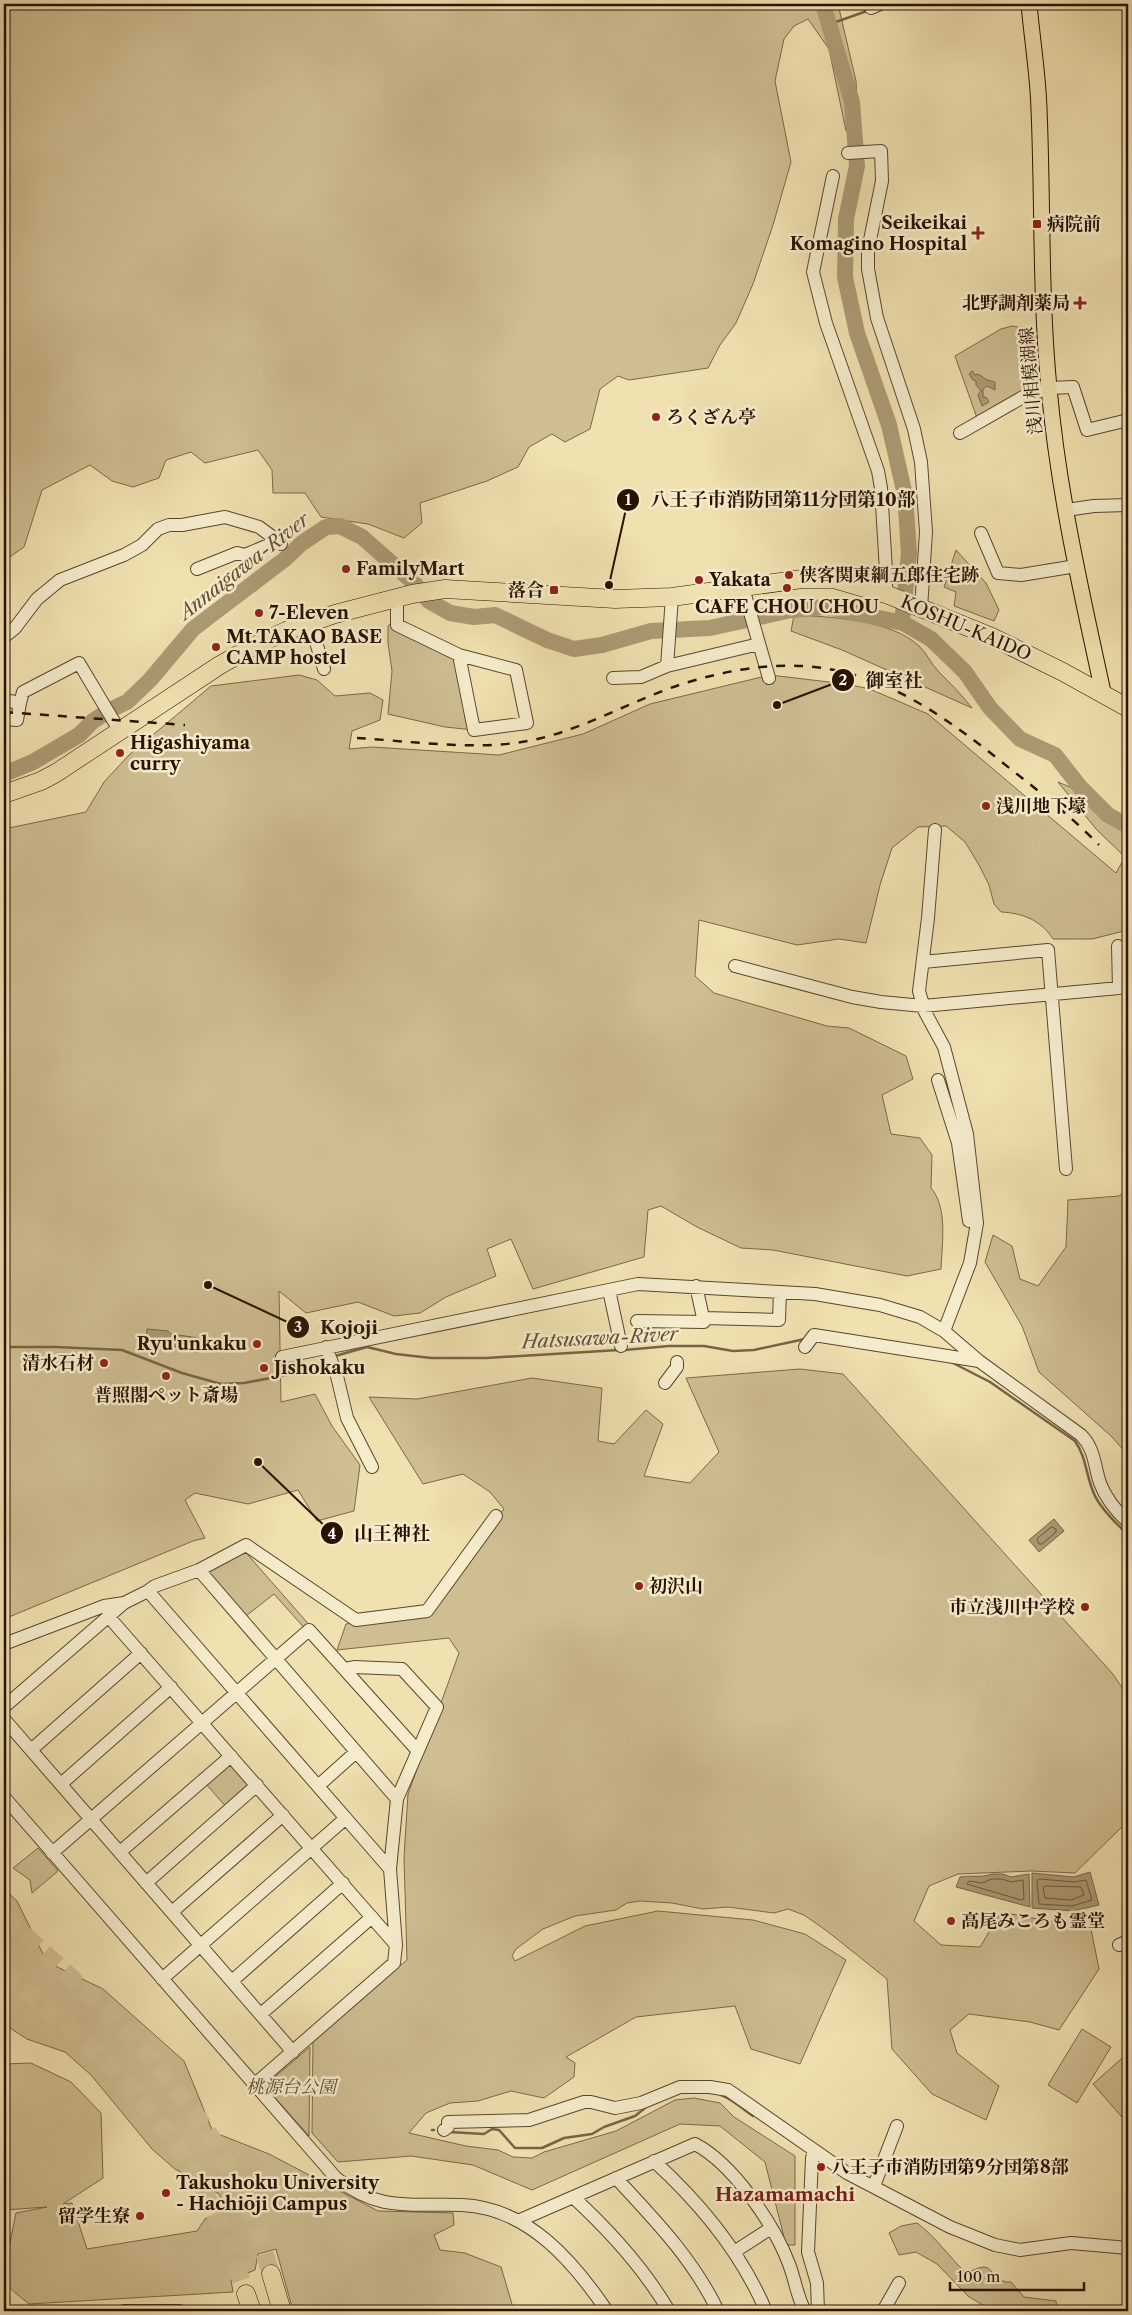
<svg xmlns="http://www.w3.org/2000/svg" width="1132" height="2315" font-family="'Libre Caslon Text','Noto Serif JP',serif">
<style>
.green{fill:#cebe92;stroke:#7b6849}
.water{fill:#ac9b74;stroke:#776446}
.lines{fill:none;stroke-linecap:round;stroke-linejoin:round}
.shore{stroke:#6a563a;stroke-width:1}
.stream{stroke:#776446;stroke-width:2.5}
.river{stroke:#ac9b74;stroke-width:16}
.highway-tunnel{stroke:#d2c296;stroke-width:18;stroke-dasharray:18 9;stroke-linecap:butt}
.minor-casing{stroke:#5a462c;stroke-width:14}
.major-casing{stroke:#281200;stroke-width:17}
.highway-casing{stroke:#281200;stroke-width:19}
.minor{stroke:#f5eccc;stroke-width:12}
.major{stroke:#f0e1b0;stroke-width:15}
.highway{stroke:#f0e1b0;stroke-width:18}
.rail{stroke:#281200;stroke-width:2.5;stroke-dasharray:9 9;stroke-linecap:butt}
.poi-dot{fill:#8f2418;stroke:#f5eccc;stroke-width:2}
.labels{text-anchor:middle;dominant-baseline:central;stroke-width:5;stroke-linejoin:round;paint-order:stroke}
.poi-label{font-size:18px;font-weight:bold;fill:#281200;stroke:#f5eccc;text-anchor:start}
.street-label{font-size:18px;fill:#281200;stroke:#f5eccc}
.park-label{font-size:18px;font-style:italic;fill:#624e33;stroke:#f5eccc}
.water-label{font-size:19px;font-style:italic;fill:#635034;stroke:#f5eccc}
.neighbourhood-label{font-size:19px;font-weight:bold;fill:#7a1f14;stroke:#f5eccc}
.leader{fill:none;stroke:#281200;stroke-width:2}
.callout-dot{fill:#281200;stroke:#f5eccc;stroke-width:2}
.mark-label{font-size:15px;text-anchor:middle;font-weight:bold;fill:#fff}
.callout-label{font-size:19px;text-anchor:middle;font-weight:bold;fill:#281200;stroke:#f5eccc;stroke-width:5;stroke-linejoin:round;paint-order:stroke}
</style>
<rect width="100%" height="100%" fill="#f0e1b0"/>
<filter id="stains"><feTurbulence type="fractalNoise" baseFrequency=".004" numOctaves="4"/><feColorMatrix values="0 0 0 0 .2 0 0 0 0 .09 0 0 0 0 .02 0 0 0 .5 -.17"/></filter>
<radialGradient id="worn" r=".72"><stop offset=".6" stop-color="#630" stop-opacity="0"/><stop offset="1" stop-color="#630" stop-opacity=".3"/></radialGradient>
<path class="green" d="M4 4H838L856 81 858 121 846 131 829 49 808 19 794 26 784 39 775 81 791 162 773 225 753 284 736 323 720 345 708 368 629 380 618 376 600 389 590 429 565 442 552 434 529 447 518 467 487 481 420 503 422 523 404 538 368 524 321 517 305 493H273L272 470 258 450 205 463 191 452 166 460 159 478 133 487 112 481 90 465 42 490 24 547 4 561Z
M1012 326 1028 329 1041 342 1045 387 977 418 955 356 1001 329Z
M956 550 986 583 999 610 994 621 954 606 956 592 944 587Z
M794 615C831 617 890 619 919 646 927 653 931 664 938 671 950 683 961 694 972 708L842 650 791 631Z
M396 619 459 655 474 730 445 727 388 714 392 671 388 643V626Z
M299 675 317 680 335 696 370 693 383 700 380 720 352 731 349 749 372 747 499 755 583 734 650 704 770 675 846 684 870 689 928 714 1116 873 1125 857 1096 829 1058 782 1070 787 1098 814 1128 833V930L1092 939H1053C1041 920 1022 913 1001 912L994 904 989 885 979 865 965 842 946 826 918 827 892 848 880 885 866 943 839 939 797 945 699 920 695 976 714 993 827 1026 849 1028 906 1056 913 1079 882 1095 891 1134 920 1138 932 1155 931 1188C948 1208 942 1243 941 1269L907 1276 773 1250 741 1248 697 1227 661 1206 648 1210 644 1257 533 1289 511 1239 487 1249 496 1276 446 1297 420 1313 394 1316 358 1302 306 1313 279 1291 281 1402 315 1394 332 1426 360 1465 354 1511 317 1521 298 1490 248 1504 195 1493 185 1500 205 1538 193 1541 4 1619V829L86 812 104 782 129 755 211 686Z
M1128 1189V1455L1111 1436 1039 1372 1022 1326 985 1262 993 1235 1012 1246 1020 1279 1038 1286 1066 1247 1068 1200 1119 1196Z
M800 1369 843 1374 1112 1673 1128 1696V1821L1075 1873 1031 1871 958 1874 929 1886 914 1921 941 1945 980 1947 1001 1912 1091 1929 1099 1969 1059 2030 1030 2022 969 2014 950 2030 957 2053 999 2086 986 2120 932 2094 892 2049 887 1979 827 1931 804 1915 788 1909 774 1913 728 1907 703 1909 672 1903 640 1901 627 1903 616 1910 575 1916 543 1929 516 1949 512 1956 515 1961 585 1926 658 1911 753 1920 805 1934 846 1960 800 2064 751 2049 735 2006 636 2017 566 2057 575 2063 574 2077 544 2098 511 2091 478 2101 450 2103 426 2113 409 2133 466 2146 498 2150 513 2157 532 2158 544 2152 616 2131 675 2100 694 2098 720 2103 734 2117 795 2156V2245H786L765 2162 720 2126 680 2124 532 2190 473 2165 411 2156 338 2162 312 2133 313 2039 407 1960 404 1857 408 1794 459 1653 449 1638 337 1650 346 1624 429 1613 504 1509 490 1492 463 1474 423 1484 369 1397 417 1399 532 1378 602 1388 598 1441 614 1444 646 1410 663 1424 644 1476 690 1483 719 1452 686 1378Z
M241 1547 312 1628 307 1631 274 1594 241 1620 199 1570Z
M230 1762 252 1787 228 1809 206 1784Z
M38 1848 58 1871 32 1893 30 1880 13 1868Z
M4 1889 17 1901 47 1962 103 1989 184 2061 213 2132 269 2154 378 2211 453 2213 454 2225 434 2235 440 2250 465 2253 501 2267 514 2311H293L276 2249 258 2254 255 2270 231 2280 233 2292 29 2304C20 2296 4 2287 4 2273L16 2213 47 2207 4 2210V2064L31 2063 71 2082 101 2113 103 2178 63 2204 72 2203 87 2249 197 2231 205 2219 226 2210 219 2194 175 2169 152 2149 91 2075 65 2052 27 2039 4 2024Z
M1082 2029 1111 2047 1077 2103 1048 2085Z
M310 2047 309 2136 270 2092V2081Z
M1128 2053V2124L1093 2084Z
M917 2223C936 2237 949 2257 966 2273 971 2271 977 2268 983 2267 993 2266 995 2284 1011 2282L1024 2297 1056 2301 1057 2311 989 2309 968 2296 937 2264 916 2252 899 2255 889 2233 901 2226Z"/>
<path class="water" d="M972 371 975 375 978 374 987 380 995 382V390L987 386 983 389V397H986L989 402 982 406 978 395 981 391 976 385V381L973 380 969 374Z
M147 1329 168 1331 171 1334 199 1338 198 1353 146 1339Z
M1054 1519 1064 1531 1039 1552 1029 1540Z
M1090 1872 1099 1905 1073 1911 1032 1908V1873L1074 1877Z
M992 1874H1003L1011 1877 1029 1874 1030 1907 956 1887 960 1877C971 1875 981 1878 992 1874Z"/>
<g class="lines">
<path class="shore" d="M1052 1527 1056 1529V1532L1042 1544H1039L1037 1539Z
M992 1879H1002L1011 1882 1023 1880 1024 1899 1021 1900 967 1884 969 1881 982 1883Z
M1040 1879 1074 1882 1086 1880 1092 1900 1072 1906 1039 1904 1037 1881Z
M1046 1886 1081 1887 1084 1895 1071 1900 1045 1898 1043 1888Z"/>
<path class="stream" d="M830 24 867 11
M4 1347H56L122 1350 182 1373 221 1384 244 1383 297 1373 328 1360
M625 1350 669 1346H704L733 1351 754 1350 805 1339
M335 1356 367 1347 396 1354 431 1358H486L619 1350
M951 1362 990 1382 1075 1441C1087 1458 1086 1478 1095 1496 1100 1507 1118 1526 1128 1534
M721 2095C733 2099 742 2109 753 2116
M432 2130H434
M449 2132 484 2134 492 2129 499 2130 515 2148H542L564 2138 592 2134 604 2127 635 2116 645 2108"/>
<path class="river" d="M823 4 852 102 857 166 846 219 845 277 857 333 889 425 905 495 909 553 903 613
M4 774 33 762 79 735 93 721 110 710 127 702 150 680 193 629 285 559 302 543 326 527 340 526 362 537 413 582 429 601 450 613 474 617 495 615 547 640 574 649 602 645 651 631 710 628 791 610 826 607 903 623 931 639 965 672 990 708 1020 739 1055 755 1080 787 1108 815 1128 826"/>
<path class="highway-tunnel" d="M4 1917C93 1996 187 2080 240 2188 254 2216 262 2245 271 2274
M4 1971C76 2032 152 2098 199 2182 219 2218 233 2256 246 2294"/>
<defs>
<path id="minor" d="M870 4 871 8 880 4
M848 153 881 151 882 181 868 250V269L877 318 914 429 921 462 926 532 921 608
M833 176 813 272 826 323 878 471 881 488 886 571V594
M960 433 1023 397 1049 388 1073 387 1087 430 1128 420
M1066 510 1094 506 1128 505
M981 533 998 573 1021 575 1076 566
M197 569 237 553 245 555 278 541 281 544
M743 588 769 678
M397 598V625L459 655 516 670 527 723 474 730 459 655
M310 622 324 669
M4 637 15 628 37 599 60 580 124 555 142 545 158 529 169 525H182L225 517 259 527 278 541
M667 666 759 644
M613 678 641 677 667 666 672 597
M4 700 20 703 17 720 4 719
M20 703 23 692 79 663 119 730
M935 830 928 918 919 991 925 1012 944 1047 967 1134 977 1223 970 1263 944 1331
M923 962 1048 950 1066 1169
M735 966 852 997 881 1002 923 1006 1119 988 1118 946
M938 1080 958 1143 969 1221
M609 1290 621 1346
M703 1318 779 1320 780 1292
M637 1321 704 1322 696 1286
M326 1347 337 1376 347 1418 372 1467
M805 1347 814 1335 979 1361
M282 1357 638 1284 815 1294 880 1305 920 1317 944 1331 979 1361 1081 1435C1095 1449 1094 1465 1100 1483 1106 1499 1116 1511 1128 1522
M665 1383 677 1367V1362
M199 1570 397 1799
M148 1591 155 1586 199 1570 246 1545 356 1620 427 1611 496 1516
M108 1616 396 1945
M4 1644 104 1606 124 1603
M345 1669 354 1667 402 1669 437 1707 397 1799 390 1869
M4 1707 124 1603 148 1591 390 1869 396 1945 394 1963 254 2085
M4 1719 293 2052
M31 1750 141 1653
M61 1784 171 1687
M318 1786 356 1752
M4 1797 336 2178C381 2213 411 2203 462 2205 528 2208 573 2261 607 2311
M120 1852 231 1756
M52 1853 309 1630 417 1750
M146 1883 257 1785
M172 1912 283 1815
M1119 1945 1128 1941
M162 1979 346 1818
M232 1981 343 1883
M261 2014 372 1917
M444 2130 448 2127V2122L529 2120 584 2102H591L615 2108 641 2103 680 2087H710L728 2090 847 2173 950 2227 995 2245 1020 2250 1071 2243 1128 2248
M814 2151 812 2158 808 2252 817 2283 818 2311
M654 2161C701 2204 741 2252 766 2311
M616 2178C655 2220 693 2259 718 2311
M874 2186 897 2126
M573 2197C610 2231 643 2267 669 2311
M518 2221 695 2144C733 2164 774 2224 789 2264 795 2279 797 2297 805 2311
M734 2252 771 2228
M124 2311H180
M883 2311 899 2283"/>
<path id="major" d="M1029 4C1032 39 1038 74 1039 109 1043 202 1040 295 1049 388 1058 490 1081 591 1103 692"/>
<path id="highway" d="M4 794 41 781 56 773 220 665 254 646 286 631 335 614 412 594 445 589 615 599 672 597 802 579H834L886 594 992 637 1063 672 1128 708
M271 2274 282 2311
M246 2294 252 2311"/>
</defs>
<use href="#minor" class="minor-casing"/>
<use href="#major" class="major-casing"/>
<use href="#highway" class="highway-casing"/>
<use href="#minor" class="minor"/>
<use href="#major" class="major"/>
<use href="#highway" class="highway"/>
<path class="rail" d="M4 712 185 725
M357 738C411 741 474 751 528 741 586 730 636 697 692 681 826 642 900 680 1003 763 1036 789 1070 815 1099 845"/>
</g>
<g class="poi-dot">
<rect x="1032" y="219" width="10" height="10" rx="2.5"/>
<path d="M975.5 225.5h5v5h5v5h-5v5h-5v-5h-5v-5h5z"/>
<path d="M1077.5 295.5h5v5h5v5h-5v5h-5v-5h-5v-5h5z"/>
<circle cx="656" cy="417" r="5"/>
<circle cx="346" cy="569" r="5"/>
<circle cx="789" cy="575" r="5"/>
<circle cx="699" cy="580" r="5"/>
<circle cx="787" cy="588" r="5"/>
<rect x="549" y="585" width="10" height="10" rx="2.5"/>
<circle cx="259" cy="613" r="5"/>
<circle cx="216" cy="647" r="5"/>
<circle cx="120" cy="753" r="5"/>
<circle cx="986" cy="806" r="5"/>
<circle cx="257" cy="1344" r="5"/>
<circle cx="104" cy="1363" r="5"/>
<circle cx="264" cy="1368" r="5"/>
<circle cx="166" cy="1376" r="5"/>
<circle cx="639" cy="1586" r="5"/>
<circle cx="1085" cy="1607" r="5"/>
<circle cx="951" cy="1921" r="5"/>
<circle cx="821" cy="2167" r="5"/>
<circle cx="166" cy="2193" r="5"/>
<circle cx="140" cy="2216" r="5"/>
</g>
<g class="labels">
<g class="poi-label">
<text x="967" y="223" text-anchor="end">Seikeikai<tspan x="967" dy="21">Komagino Hospital</tspan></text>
<text x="1047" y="224">病院前</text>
<text x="1070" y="303" text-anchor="end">北野調剤薬局</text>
<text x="666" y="417">ろくざん亭</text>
<text x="356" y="569">FamilyMart</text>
<text x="799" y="575">侠客関東綱五郎住宅跡</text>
<text x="709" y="580">Yakata</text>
<text x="544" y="590" text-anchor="end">落合</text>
<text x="787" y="607" text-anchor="middle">CAFE CHOU CHOU</text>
<text x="269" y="613">7-Eleven</text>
<text x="226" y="637">Mt.TAKAO BASE<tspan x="226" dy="21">CAMP hostel</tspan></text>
<text x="130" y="743">Higashiyama<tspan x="130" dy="21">curry</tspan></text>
<text x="996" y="806">浅川地下壕</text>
<text x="247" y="1344" text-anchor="end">Ryu'unkaku</text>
<text x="94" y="1363" text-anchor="end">清水石材</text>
<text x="274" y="1368">Jishokaku</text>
<text x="166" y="1395" text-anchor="middle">普照閣ペット斎場</text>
<text x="649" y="1586">初沢山</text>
<text x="1075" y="1607" text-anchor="end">市立浅川中学校</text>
<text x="961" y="1921">高尾みころも霊堂</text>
<text x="831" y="2167">八王子市消防団第9分団第8部</text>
<text x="176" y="2183">Takushoku University<tspan x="176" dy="21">- Hachiōji Campus</tspan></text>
<text x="130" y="2216" text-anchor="end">留学生寮</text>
</g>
<g class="street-label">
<text transform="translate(1031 381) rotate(-95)">浅川相模湖線</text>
<text transform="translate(966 628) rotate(23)">KOSHU-KAIDO</text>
</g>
<g class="park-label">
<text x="291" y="2087">桃源台公園</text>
</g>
<g class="water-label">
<text transform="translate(244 566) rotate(-38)">Annaigawa-River</text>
<text transform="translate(600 1338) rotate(-3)">Hatsusawa-River</text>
</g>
<g class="neighbourhood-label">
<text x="785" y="2194">Hazamamachi</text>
</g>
</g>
<path class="leader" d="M609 585L628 500M777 705L843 680M208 1285L298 1327M258 1462L332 1533"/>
<g class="callout-dot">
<circle cx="609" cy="585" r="5"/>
<circle cx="777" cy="705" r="5"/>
<circle cx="208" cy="1285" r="5"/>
<circle cx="258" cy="1462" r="5"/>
<circle cx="628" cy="500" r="12"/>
<circle cx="843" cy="680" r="12"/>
<circle cx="298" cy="1327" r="12"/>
<circle cx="332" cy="1533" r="12"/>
</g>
<g class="mark-label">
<text x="628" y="505">1</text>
<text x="843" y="685">2</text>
<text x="298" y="1332">3</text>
<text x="332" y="1539">4</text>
</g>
<g class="callout-label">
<text x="783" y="506">八王子市消防団第11分団第10部</text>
<text x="894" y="687">御室社</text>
<text x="349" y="1334">Kojoji</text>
<text x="392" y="1540">山王神社</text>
</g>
<rect width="1132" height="2315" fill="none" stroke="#f0e1b0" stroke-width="20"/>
<rect x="5" y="5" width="1122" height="2305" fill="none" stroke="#281200" stroke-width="2.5"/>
<rect x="10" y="10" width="1112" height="2295" fill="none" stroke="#281200"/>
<path d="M950 2282v8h134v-8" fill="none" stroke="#281200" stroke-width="2.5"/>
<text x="957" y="2282" font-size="15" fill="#281200" stroke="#f5eccc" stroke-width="4" paint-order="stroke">100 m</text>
<rect width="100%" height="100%" filter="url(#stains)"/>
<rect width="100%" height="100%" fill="url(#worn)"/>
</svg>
